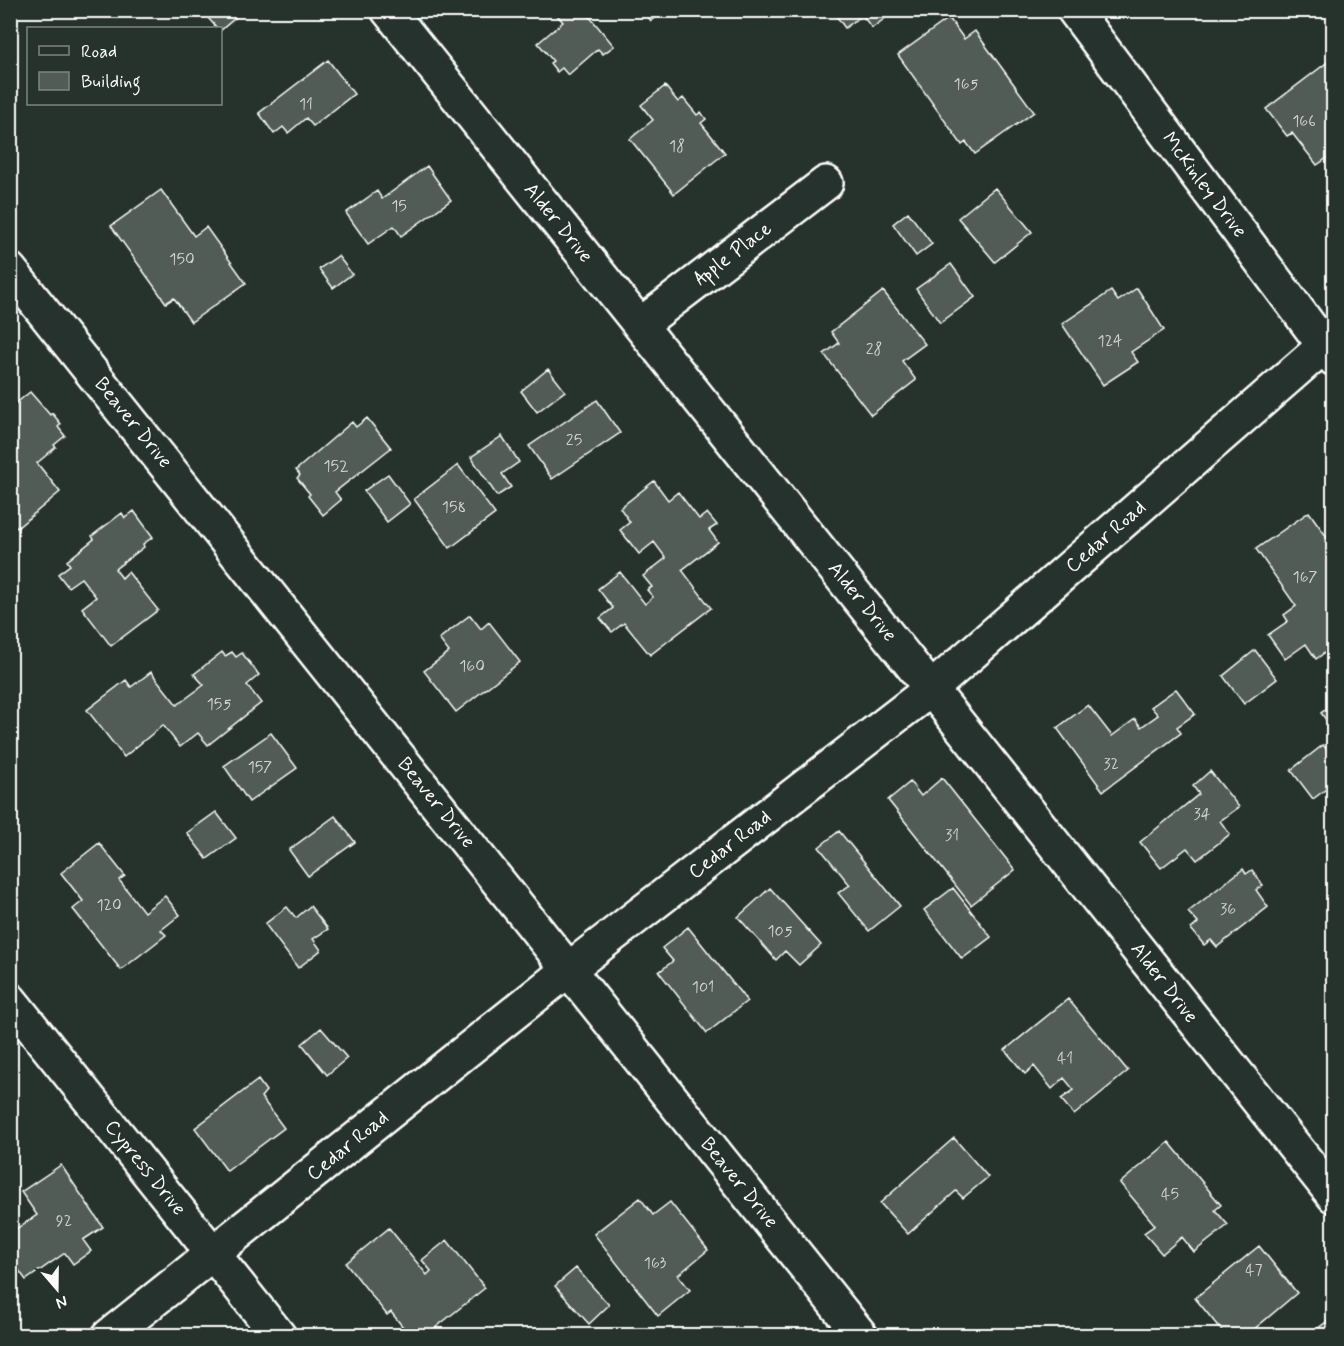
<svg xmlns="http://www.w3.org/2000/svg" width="1344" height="1346" font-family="Mynerve,sans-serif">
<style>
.building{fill:#515c57;stroke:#fff;stroke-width:1.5}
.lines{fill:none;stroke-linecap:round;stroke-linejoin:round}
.minor-casing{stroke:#fff;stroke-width:38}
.minor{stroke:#26332d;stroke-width:33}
.labels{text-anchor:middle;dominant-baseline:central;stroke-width:4.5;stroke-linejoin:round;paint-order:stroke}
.number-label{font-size:16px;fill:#d4d6d5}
.street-label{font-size:20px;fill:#fff;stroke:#26332d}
</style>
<rect width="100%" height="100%" fill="#26332d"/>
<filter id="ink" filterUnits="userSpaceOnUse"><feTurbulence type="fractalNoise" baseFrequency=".0167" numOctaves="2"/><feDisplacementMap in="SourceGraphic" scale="12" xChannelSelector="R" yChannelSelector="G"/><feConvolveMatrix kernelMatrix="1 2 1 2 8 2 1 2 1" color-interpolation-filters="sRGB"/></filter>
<g filter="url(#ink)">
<path class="building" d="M201 10H244L220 31V28H217Z
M563 10H584L614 46 603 54 598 49 568 75 562 68 557 72 550 63 553 61 538 43 563 22 557 15Z
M643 10H663L651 21Z
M832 10H896L872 28 862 15 845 28Z
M949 18 964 39 975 31 1034 112 975 154 966 142 962 145 898 55Z
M328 60 354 94 313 126 306 118 288 133 283 127 274 134 259 113Z
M1329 61 1334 67V153L1317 165 1292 133 1287 136 1266 109Z
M665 86 678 102 683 98 697 115 701 112 706 119 701 123 725 153 674 194 630 139 653 120 641 105Z
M427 166 451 200 401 236 394 226 368 244 346 213 377 191 382 199Z
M995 188 1032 232 995 262 958 218Z
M161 190 194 236 206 227 246 283 191 322 174 298 166 303 111 226Z
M908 212 932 244 916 256 893 224Z
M338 256 352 274 333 288 319 269Z
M951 264 975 297 940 323 916 289Z
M1137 288 1164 330 1131 352 1138 362 1103 385 1062 324 1111 291 1118 301Z
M883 291 925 344 902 361 916 380 871 415 824 354 839 343 831 332Z
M548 369 565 391 537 412 521 391Z
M30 392 50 415 52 413 61 424 58 427 65 436 54 445 56 447 37 463 60 492 17 528 10 520V408Z
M597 400 620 433 552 479 529 446Z
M367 418 391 448 335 492 341 500 323 515 308 496 310 494 297 478 300 475 296 470 352 422 356 427Z
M502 436 519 462 502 474 511 487 497 496 471 457Z
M458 465 495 514 450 548 414 499Z
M388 474 410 504 387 522 364 491Z
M654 481 668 500 678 492 699 519 707 513 717 525 709 530 718 542 682 570 711 608 650 655 624 623 612 632 600 618 613 608 598 589 620 572 645 604 653 597 647 590 652 587 643 576 666 558 654 542 639 554 620 530 630 522 620 508Z
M134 511 153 537 143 544 144 547 115 569 122 578 128 572 158 610 111 646 82 608 96 597 81 578 68 587 58 574 70 565 67 561 94 539 92 536 122 513 125 518Z
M1309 512 1334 547V646L1316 659 1306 644 1285 659 1268 635 1288 621 1284 615 1296 606 1256 549Z
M470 615 481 629 489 622 520 662 456 712 424 671 449 652 439 639Z
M1255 650 1277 679 1244 704 1223 676Z
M222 652 225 656 232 652 236 657 242 653 259 675 247 685 261 703 208 745 198 733 180 747 163 725 124 757 87 710 126 680 131 687 151 672 177 705 204 685 194 674Z
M1176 689 1195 714 1177 727 1181 733 1103 791 1057 728 1088 705 1112 736 1135 719 1141 727 1158 715 1151 707Z
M1334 703V731L1321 713Z
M271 733 297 768 249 802 224 766Z
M1323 745 1334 758V783L1313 799 1291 770Z
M1210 771 1239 807 1220 821 1230 834 1197 860 1187 848 1161 868 1140 842 1199 794 1193 786Z
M942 778 1015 870 971 905 888 800 910 782 921 796Z
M216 812 236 838 207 859 187 833Z
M335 816 355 842 308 876 289 850Z
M839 831 900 906 869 931 838 893 850 885 819 847Z
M99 843 125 876 119 880 144 912 165 896 180 915 161 930 166 935 121 970 73 909 83 901 61 873Z
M1243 869 1246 874 1252 870 1263 885 1256 890 1268 907 1217 947 1211 940 1204 945 1191 929 1198 923 1188 912Z
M770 888 821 945 799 965 785 951 776 960 738 917Z
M953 888 991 937 962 959 924 910Z
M310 906 328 929 313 939 321 950 298 968 265 924 287 907 296 918Z
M688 927 747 1001 707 1033 659 972 673 961 662 948Z
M1068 999 1128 1071 1074 1115 1061 1099 1074 1090 1064 1078 1052 1089 1034 1066 1025 1074 1005 1050Z
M1334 1023V1035L1328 1028Z
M321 1028 347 1058 327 1075 302 1044Z
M258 1080 266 1091 261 1097 284 1128 227 1171 195 1128Z
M954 1138 988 1177 963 1198 956 1191 908 1234 880 1203Z
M1169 1142 1221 1205 1215 1210 1228 1225 1194 1252 1182 1237 1162 1254 1144 1233 1155 1225 1120 1183Z
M61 1165 103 1227 83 1240 91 1251 73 1264 65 1253 26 1280 10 1258V1233L37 1215 21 1192Z
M640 1198 653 1215 670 1202 708 1250 678 1275 690 1290 658 1316 594 1234Z
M389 1228 427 1275 431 1271 422 1260 447 1240 485 1288 425 1336H410L391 1312 387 1315 346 1263Z
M1259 1246 1297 1293 1246 1336H1226L1195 1298Z
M576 1268 609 1305 589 1324 555 1286Z
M1334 1316V1336H1308Z"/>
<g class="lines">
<defs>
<path id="minor" d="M388 10 931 689 1334 1196
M1074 10 1334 359
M10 270 861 1336
M640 325 826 183
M10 1000 279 1336
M109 1336 569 969 931 689 1324 346 1334 334"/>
</defs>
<use href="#minor" class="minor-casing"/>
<use href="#minor" class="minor"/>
</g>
</g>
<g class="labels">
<g class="number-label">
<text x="966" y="84">165</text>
<text x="306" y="104">11</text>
<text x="1304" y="121">166</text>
<text x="677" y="146">18</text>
<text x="399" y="206">15</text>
<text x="182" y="259">150</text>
<text x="1110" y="341">124</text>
<text x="874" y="349">28</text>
<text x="574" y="440">25</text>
<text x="336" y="466">152</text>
<text x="454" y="507">158</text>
<text x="1305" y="577">167</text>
<text x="472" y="666">160</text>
<text x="219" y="704">155</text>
<text x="1111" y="764">32</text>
<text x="260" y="767">157</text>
<text x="1202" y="814">34</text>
<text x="952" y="835">31</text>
<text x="109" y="905">120</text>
<text x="1228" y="909">36</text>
<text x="780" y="931">105</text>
<text x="703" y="987">101</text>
<text x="1065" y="1058">41</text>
<text x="1170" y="1194">45</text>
<text x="64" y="1221">92</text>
<text x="655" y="1263">163</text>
<text x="1254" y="1270">47</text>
</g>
<g class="street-label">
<text transform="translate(1204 185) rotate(53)">McKinley Drive</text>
<text transform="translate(558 223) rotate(51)">Alder Drive</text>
<text transform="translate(733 254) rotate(-37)">Apple Place</text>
<text transform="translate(133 423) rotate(51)">Beaver Drive</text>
<text transform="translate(1106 537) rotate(-41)">Cedar Road</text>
<text transform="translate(862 602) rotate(51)">Alder Drive</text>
<text transform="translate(436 803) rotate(51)">Beaver Drive</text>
<text transform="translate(730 845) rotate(-38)">Cedar Road</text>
<text transform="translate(1164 983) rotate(52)">Alder Drive</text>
<text transform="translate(348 1146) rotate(-39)">Cedar Road</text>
<text transform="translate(145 1168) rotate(51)">Cypress Drive</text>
<text transform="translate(739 1183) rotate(51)">Beaver Drive</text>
</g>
</g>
<rect width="1344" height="1346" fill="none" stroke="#26332d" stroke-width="36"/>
<rect x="18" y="18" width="1308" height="1310" fill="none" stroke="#fff" stroke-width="2" filter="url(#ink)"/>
<rect x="27" y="27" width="195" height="78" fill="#26332d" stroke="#7d8581" stroke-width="1.5"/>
<rect x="39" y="46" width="30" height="9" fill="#26332d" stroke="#7d8581" stroke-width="1.5"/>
<text x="81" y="57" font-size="18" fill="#ffffff">Road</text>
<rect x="39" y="72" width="30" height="18" fill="#515c57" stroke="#7d8581" stroke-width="1.5"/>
<text x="81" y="87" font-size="18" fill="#ffffff">Building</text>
<g transform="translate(57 1289) rotate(160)" stroke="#26332d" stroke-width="4.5" paint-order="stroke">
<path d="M0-4.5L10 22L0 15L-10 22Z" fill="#ffffff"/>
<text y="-9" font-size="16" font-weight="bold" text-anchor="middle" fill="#ffffff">N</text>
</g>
</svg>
